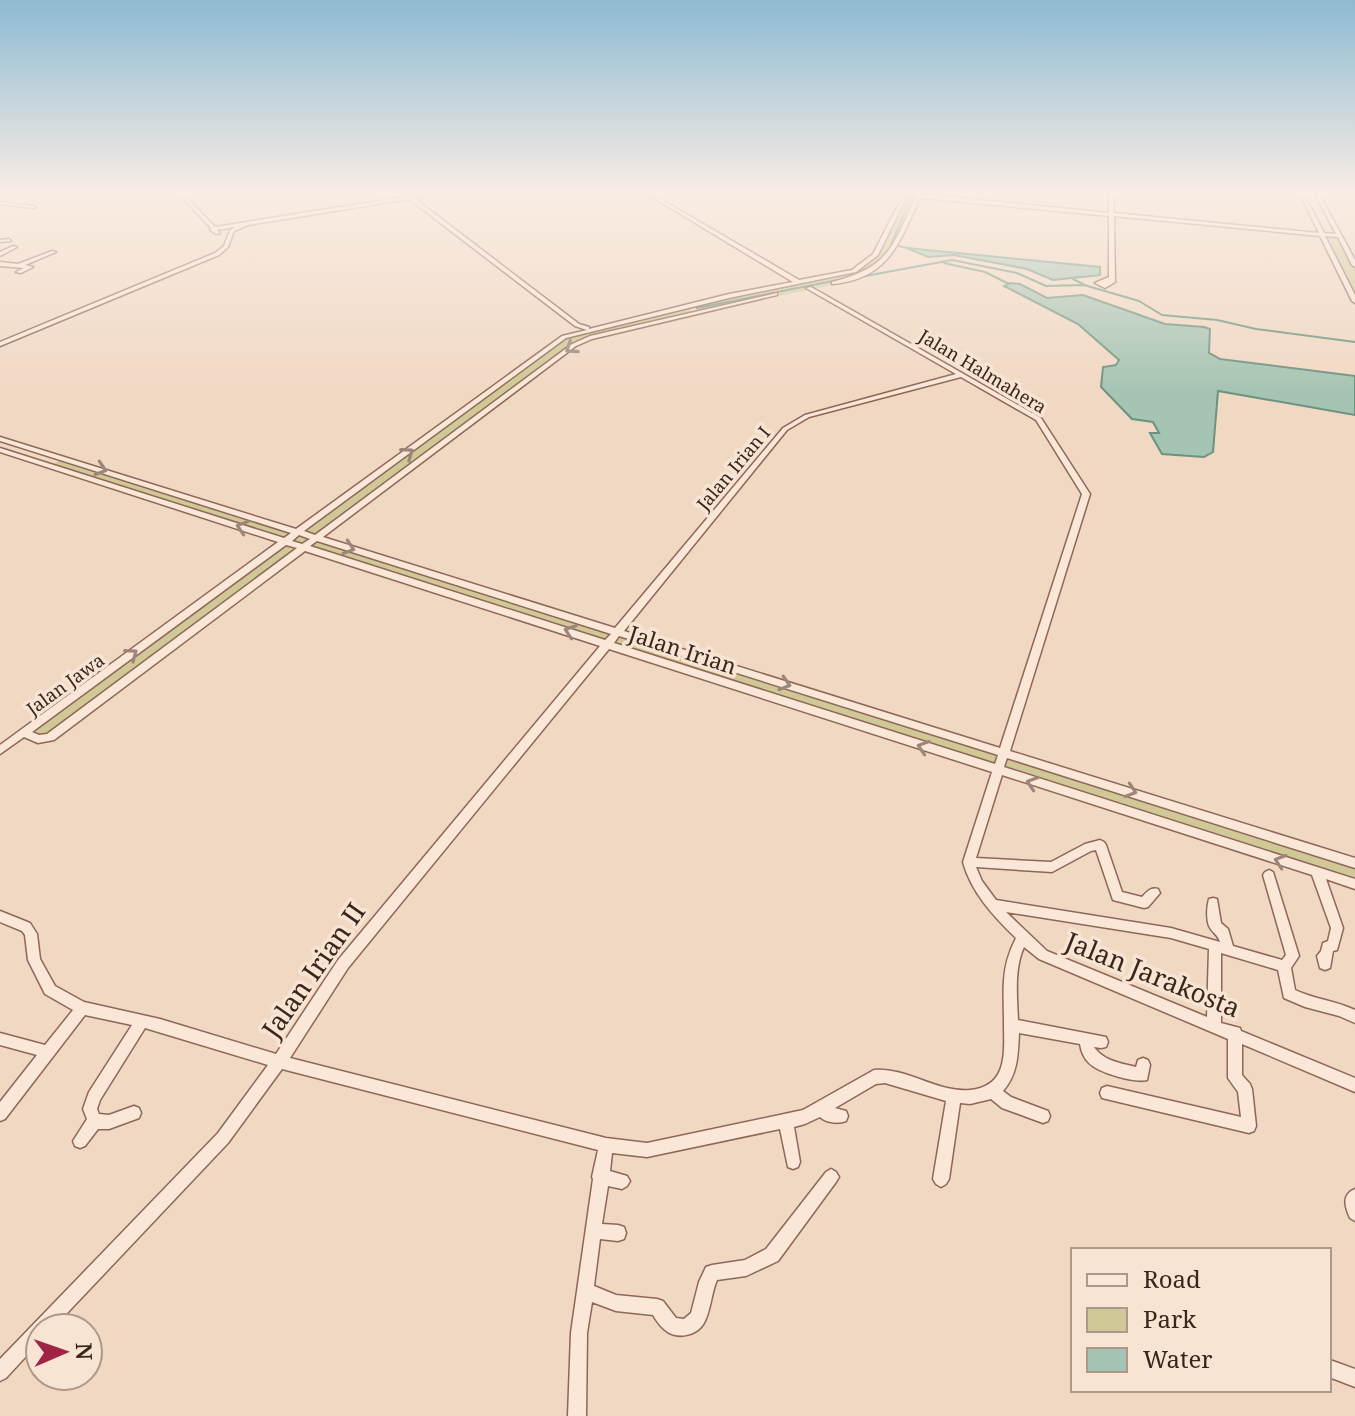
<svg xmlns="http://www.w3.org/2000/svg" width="1355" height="1416" font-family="'Noto Serif',serif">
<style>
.green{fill:#d0c896}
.water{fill:#a5c4b3;stroke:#6b937f;stroke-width:2}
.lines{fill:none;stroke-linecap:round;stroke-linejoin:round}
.stream{stroke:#6b937f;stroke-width:2}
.minor-casing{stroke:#8d6758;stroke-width:3}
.minor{fill:#fbe7d7;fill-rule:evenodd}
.oneway{stroke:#9c867a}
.labels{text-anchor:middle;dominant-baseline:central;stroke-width:7;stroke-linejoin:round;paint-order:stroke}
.far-street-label{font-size:18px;fill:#3c251d;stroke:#f8e4d3}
.street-label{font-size:22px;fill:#3c251d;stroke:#f8e4d3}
.near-street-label{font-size:26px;fill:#3c251d;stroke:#f8e4d3}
</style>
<rect width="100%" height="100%" fill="#f1d8c3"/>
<path class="green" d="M906 195 919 196C909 217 900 246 885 263 862 287 737 301 698 311L690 305C723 298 852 279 870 261 886 245 895 215 906 195Z
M1322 234 1339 236 1355 265V301Z
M685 306 693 312 583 340 317 537 1355 863V884L304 546 50 737 24 733 287 541 50 466 65 458 299 532 564 337Z"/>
<path class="water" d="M907 248 1100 267V275L1053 280 1027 269 954 255 928 257Z
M1010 283 1020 284 1047 298 1083 295 1165 324 1204 327 1210 329 1209 353 1220 359 1355 376V415L1218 391 1213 452 1204 457 1162 454 1150 433H1159L1153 422 1132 419 1101 387 1103 367 1116 365 1119 360 1078 324 1004 286Z"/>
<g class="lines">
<path class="stream" d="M891 244 913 194
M899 246 907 248
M944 263 985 272 1009 284
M860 277 952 260 1017 273 1046 286 1084 285 1139 301 1162 315 1217 320 1256 329 1355 342
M1073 279 1083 284
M697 308 838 280"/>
<defs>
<path id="minor" d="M179 194H183L215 227 422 194H432L414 198 579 324 589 327V329L729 294 793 282 647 194H652L799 280 852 270 873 254 903 196 894 194H922L1109 213V194H1113L1114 213 1319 233 1300 194H1304L1324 233 1336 234 1315 194H1319L1355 260V267L1352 265 1338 237 1325 236 1355 295V303L1352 301 1320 236 1114 216 1115 282 1105 288 1095 283 1109 277V216L920 198C899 243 889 279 832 284V282C890 267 892 247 916 197L907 196 878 255 856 272 729 298 566 338 304 531 315 535 572 344 590 336 777 293V295L592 339 576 346 323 537 615 628 783 428 805 415 956 374 806 288 811 287 1041 418 1090 494 1010 751 1355 858V868L1007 758 1004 767 1355 879V889L1326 879 1343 928 1337 950 1333 951 1330 968 1325 970 1320 968 1317 956 1321 951 1323 943 1328 941 1331 928 1312 875 1002 775 976 858 1051 862 1085 844 1100 840 1104 842 1106 845 1122 892 1142 897C1147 892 1150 887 1158 889L1160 893 1148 907 1144 908 1113 900 1096 850 1091 851 1052 872 976 867 982 881 996 900 1171 928 1220 942C1217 933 1212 933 1209 926 1206 918 1207 906 1209 899L1213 898 1217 899 1221 923 1228 929 1233 946 1282 960 1286 955 1263 875 1265 872 1269 870 1273 872 1299 956 1291 968 1295 990C1314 999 1336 1001 1355 1010V1023L1339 1016 1305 1007 1284 998 1278 970 1221 953V1023L1240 1028 1241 1031 1355 1078V1092L1242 1044V1075L1250 1084 1252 1089 1256 1126 1254 1131 1249 1133 1102 1098 1100 1093 1102 1088 1107 1086 1241 1117 1238 1092 1228 1078V1039L1039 959 1024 947C1014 969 1017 996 1018 1020L1106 1037 1108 1042 1106 1047 1101 1048 1094 1047C1104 1061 1120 1063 1136 1067L1138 1060 1143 1058 1148 1060 1150 1065 1147 1080C1134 1083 1099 1073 1089 1063 1084 1058 1081 1051 1080 1044L1019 1033C1018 1054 1018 1074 1003 1091L1011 1097 1048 1111 1050 1116 1048 1121 1043 1123 1002 1108 991 1099 970 1104 960 1103 949 1179 946 1184 941 1187 936 1184 933 1179 946 1101 885 1083 876 1084 835 1108 846 1111 848 1116 846 1121C838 1124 826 1123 820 1117L805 1124 794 1127 800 1162 798 1167 793 1169 788 1167 780 1129 647 1157 612 1153 610 1171 627 1176 630 1181 627 1186 622 1189 608 1186 602 1224 618 1225 624 1227 626 1233 624 1239 618 1241 600 1239 594 1286 616 1295 657 1299 663 1301 676 1318 684 1319 691 1313 699 1282 706 1267 712 1265 745 1260 766 1249 826 1172 831 1169 836 1172 839 1177 836 1182 778 1261 746 1276 717 1280C711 1294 711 1310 704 1323 697 1336 676 1340 665 1330 660 1326 656 1320 653 1315L616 1311 592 1302 587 1333 586 1416H568L571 1333 593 1179 592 1177 598 1150 282 1069 228 1143 53 1328H40V1341L6 1378 0 1381V1359L218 1133 268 1065 145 1028 100 1100 97 1109 99 1114 109 1115 134 1106 139 1108 141 1113 139 1118 109 1129H98L85 1146 80 1148 75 1146 73 1141 87 1119 83 1109 89 1092 132 1025 85 1015 5 1119 0 1121V1102L37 1055 0 1045V1033L45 1045 73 1010 45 994 28 960 25 935 22 931 0 922V911L30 923 37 934 40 959 55 986 84 1002 160 1019 276 1054 338 960 600 646 305 551 54 740 38 743 24 737 0 754V745L278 542 0 452V448L284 538 291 533 0 441V437L296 529 562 336 587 330 575 326 409 199 248 225 234 231 228 247 219 255 0 346V342L215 253 224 246 230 230 236 227 217 230 220 233 216 234 210 230 211 228ZM961 377 1036 420 1082 494 1000 748 624 631 787 430 809 417ZM299 535 310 539 302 544 292 541ZM317 541 611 634 605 640 310 546ZM286 545 297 548 47 734 39 735 32 732ZM619 636 998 755 995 764 614 643ZM609 649 992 772 963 862C971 892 994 917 1016 938 1009 952 1005 964 1004 980 1003 994 1004 1009 1004 1023 1004 1051 1009 1086 970 1090 937 1093 907 1067 874 1070L803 1110 647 1143 606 1138 290 1058 348 968ZM1006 912 1171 938 1209 949 1207 1017 1047 951Z
M0 202 34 206 36 207 34 208 0 204Z
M9 239 11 241 0 242V240Z
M13 246 17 247 0 256V252Z
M52 251 56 252 25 265 33 267 21 273 16 272 24 268 0 266V262L18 264Z
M1355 1189V1221L1350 1218C1345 1207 1341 1195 1355 1189Z
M1330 1360 1355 1369V1387L1329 1377Z"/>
</defs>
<use href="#minor" class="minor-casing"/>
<use href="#minor" class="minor"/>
</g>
<defs><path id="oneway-chevron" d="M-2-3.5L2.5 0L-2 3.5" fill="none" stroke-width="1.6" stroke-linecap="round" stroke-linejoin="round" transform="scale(2)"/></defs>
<g class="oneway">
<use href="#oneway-chevron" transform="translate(571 348) rotate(146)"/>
<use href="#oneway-chevron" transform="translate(408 453) rotate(-36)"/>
<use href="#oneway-chevron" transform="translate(101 469) rotate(17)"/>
<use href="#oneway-chevron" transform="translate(242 527) rotate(-162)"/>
<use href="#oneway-chevron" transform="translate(349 548) rotate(18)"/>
<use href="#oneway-chevron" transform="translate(570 631) rotate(-161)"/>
<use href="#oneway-chevron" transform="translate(132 654) rotate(-36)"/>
<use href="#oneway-chevron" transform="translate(785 684) rotate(17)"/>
<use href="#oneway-chevron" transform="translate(923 747) rotate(-162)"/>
<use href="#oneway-chevron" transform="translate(1032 783) rotate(-162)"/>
<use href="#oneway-chevron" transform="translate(1131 791) rotate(18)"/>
<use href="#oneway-chevron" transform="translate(1280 861) rotate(-162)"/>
</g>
<linearGradient id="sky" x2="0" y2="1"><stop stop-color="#8dbad3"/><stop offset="0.49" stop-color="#f9ede4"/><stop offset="1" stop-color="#f9ede4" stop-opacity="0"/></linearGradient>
<rect width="1355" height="392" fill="url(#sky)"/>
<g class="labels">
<g class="far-street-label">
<text transform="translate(983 371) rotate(31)">Jalan Halmahera</text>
<text transform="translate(733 468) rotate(-50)">Jalan Irian I</text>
<text transform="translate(65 684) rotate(-36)">Jalan Jawa</text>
</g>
<g class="street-label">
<text transform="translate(683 649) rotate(18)">Jalan Irian</text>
</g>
<g class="near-street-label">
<text transform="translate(313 970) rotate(-55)">Jalan Irian II</text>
<text transform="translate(1153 974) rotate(22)">Jalan Jarakosta</text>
</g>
</g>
<rect x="1071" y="1248" width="260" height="144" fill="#f8e4d3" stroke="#ad988a" stroke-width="2"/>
<rect x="1087" y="1274" width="40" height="12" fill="#fbe7d7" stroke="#ad988a" stroke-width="2"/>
<text x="1143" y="1288" font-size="24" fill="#3c251d">Road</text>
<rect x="1087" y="1308" width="40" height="24" fill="#d0c896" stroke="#ad988a" stroke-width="2"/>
<text x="1143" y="1328" font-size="24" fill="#3c251d">Park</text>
<rect x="1087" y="1348" width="40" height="24" fill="#a5c4b3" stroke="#ad988a" stroke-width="2"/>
<text x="1143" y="1368" font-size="24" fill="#3c251d">Water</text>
<g transform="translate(64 1352) rotate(88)"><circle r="38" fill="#f8e4d3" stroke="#ad988a" stroke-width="2"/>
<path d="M0-6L14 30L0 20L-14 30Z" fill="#a02444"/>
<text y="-12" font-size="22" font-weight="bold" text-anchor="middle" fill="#3c251d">N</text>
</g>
</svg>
